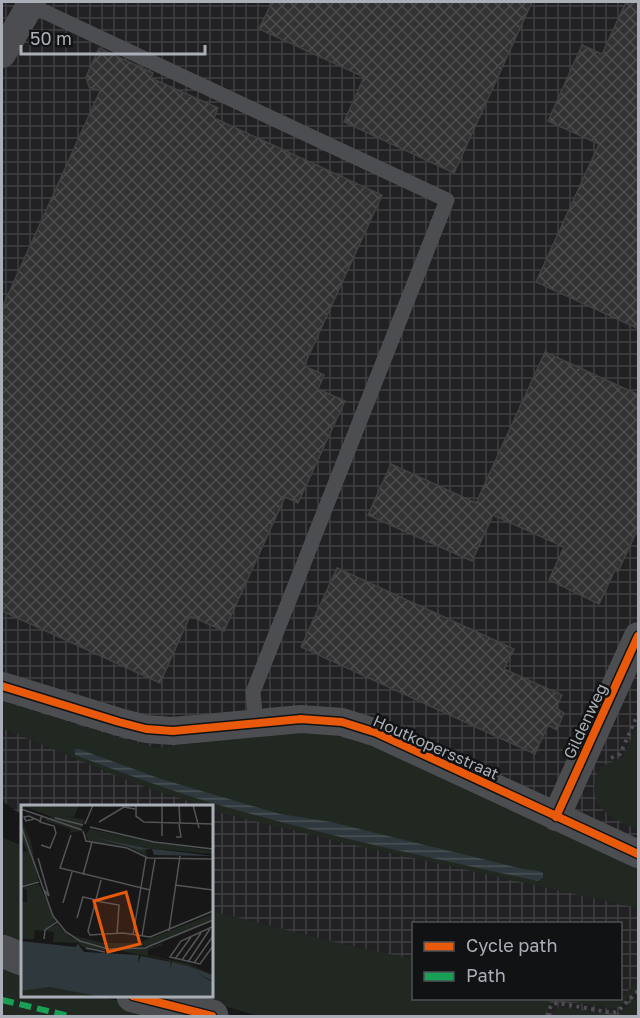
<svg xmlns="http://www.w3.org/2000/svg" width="640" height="1018" font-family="'Golos Text',sans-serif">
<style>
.industrial{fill:url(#industrial-grid);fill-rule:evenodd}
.green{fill:#212721}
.water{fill:url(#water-rules)}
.building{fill:url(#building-cross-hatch);stroke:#404143;stroke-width:1.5}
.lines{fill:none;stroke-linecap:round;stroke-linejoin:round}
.path{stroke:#4d4e51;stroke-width:4;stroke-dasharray:3 4.5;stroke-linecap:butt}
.service{stroke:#4c4d50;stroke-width:15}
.minor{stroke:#4c4d50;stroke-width:28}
.tertiary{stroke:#4c4d50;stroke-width:33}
.quiet{stroke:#1a9f57;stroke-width:6;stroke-dasharray:12 6;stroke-linecap:butt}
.cycleway-casing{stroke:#111213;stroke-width:11}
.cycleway{stroke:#e8590c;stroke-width:8}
.labels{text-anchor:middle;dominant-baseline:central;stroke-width:5;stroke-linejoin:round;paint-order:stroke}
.street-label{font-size:16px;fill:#aaafb7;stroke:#111213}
.inset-road{fill:none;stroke:#525457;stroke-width:1.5}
.view{fill:#e8590c;fill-opacity:0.15;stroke:#e8590c;stroke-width:3}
.inset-edge{fill:none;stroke:#aaafb7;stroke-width:3}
</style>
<defs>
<pattern id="industrial-grid" width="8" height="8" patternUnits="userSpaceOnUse" patternTransform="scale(1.5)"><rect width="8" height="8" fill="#212123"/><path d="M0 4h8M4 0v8" fill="none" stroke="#3f3f41"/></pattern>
<pattern id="water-rules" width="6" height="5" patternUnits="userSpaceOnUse" patternTransform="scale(1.5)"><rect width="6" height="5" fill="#2f383c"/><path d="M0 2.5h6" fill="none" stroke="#4a5256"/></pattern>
<pattern id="building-cross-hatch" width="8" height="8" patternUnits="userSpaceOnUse" patternTransform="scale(1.5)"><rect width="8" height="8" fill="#323232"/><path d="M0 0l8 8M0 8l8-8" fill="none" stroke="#4d4d4d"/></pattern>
</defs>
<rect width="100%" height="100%" fill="#171717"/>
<path class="industrial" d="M2 2H638V1016H336L212 937V806H22V815L2 801ZM414 924H620V998H414Z"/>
<path class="green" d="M2 701 103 733 157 748 278 733 309 732 329 734 356 741 374 747 638 867V908L336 841 221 813 212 809V806H203L136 784 2 728Z
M638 723V830C609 817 582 806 600 767L623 757Z
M2 837 22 846V942L2 933Z
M212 911 343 944 413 959 414 998 618 999 620 998 621 997 638 982V988L619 1006 612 1009 576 1002 552 1000 548 1004 545 1016H260L187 996H212Z
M2 958 22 966V996H99L176 1016H2Z
M638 995V1016H552L553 1011 557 1007 618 1016Z"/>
<path class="water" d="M75 749H79L161 779 280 814 331 822 523 869 539 871 543 873V878L538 881C440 860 341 839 244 812 187 797 131 776 75 755Z"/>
<path class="building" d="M272 2H532L454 173 344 122 364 77 259 29Z
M626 2H639V329L536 282 599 144 548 121 582 45 602 54Z
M99 48 153 73 151 78 218 108 214 118 382 195 304 366 324 375 318 389 345 401 298 503 285 497 224 631 190 616 160 683 2 611V308L100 91 89 87 86 77Z
M545 352 639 395V526L618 572 615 570 599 604 549 580 564 547 493 515 472 561 368 515 391 464 476 503Z
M337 568 514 649 504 669 562 695 556 708 564 713 557 730 548 725 535 754 301 647Z"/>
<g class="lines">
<path class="path" d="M611 758 620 754 638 714
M548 1016 550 1008 552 1004 558 1003 613 1013 619 1010 638 991"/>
<path class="service" d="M30 5 447 200 253 692 256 723"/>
<path class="minor" d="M2 54 32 2
M2 686 119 722 146 729 173 731 301 719 342 722 377 733 638 854
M556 817 638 636"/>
<path class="tertiary" d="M2 951 22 959
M133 996 212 1016"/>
<path class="quiet" d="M2 1000 69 1016"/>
<defs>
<path id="cycleway" d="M2 686 119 722 146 729 173 731 301 719 342 722 377 733 638 854
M556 817 638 636
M133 996 212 1016"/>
</defs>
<use href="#cycleway" class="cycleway-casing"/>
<use href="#cycleway" class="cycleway"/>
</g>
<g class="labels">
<g class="street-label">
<text transform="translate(585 721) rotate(-65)">Gildenweg</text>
<text transform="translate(436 747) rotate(24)">Houtkopersstraat</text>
</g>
</g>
<g transform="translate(21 805)">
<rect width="192" height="192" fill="#171717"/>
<path d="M0 0H58L53 12 45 11 64 15 59 26 48 28 40 52 50 24 22 15 31 12 5 2 0 4ZM0 15 10 36 17 76 0 82V47L6 46 0 32ZM69 24 125 36 69 28 192 46V49L125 43 72 32 125 45 126 51 107 42 68 36 64 30ZM18 79 35 116 23 126 14 125 13 134H0V97H6V85L0 83ZM192 109V114L133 140 101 144 71 140 51 130 82 138H117ZM36 119 49 132 80 143 133 142 140 138 141 140 127 145V150L168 159 192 170 145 155 101 146 66 145 57 138 32 137 33 127 24 126Z" fill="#212721"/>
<path d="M27 182 57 187 81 192H0V185Z" fill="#212721"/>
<path d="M72 32 125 43 192 51 133 50 131 44 119 45ZM0 136 54 142 57 139 63 147 118 150 117 158 120 151 150 157 149 166 151 157 166 161 192 170V176L175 168 192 177V192H81L28 182 0 186Z" fill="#2f383c"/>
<path class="inset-road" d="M115 0V11L123 17 192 19M158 0 159 19M172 0 178 23M0 4 61 25M34 13 62 20M13 14 5 16 3 12 8 11 19 16M78 17 103 2 114 4M64 19 72 0M0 21 32 111 45 127 59 136 87 144 124 143 192 115M69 22 133 37 192 44M62 26 65 36 106 43 127 53 192 54M50 30 39 63 129 85M141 31V0M155 32H160L158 19M20 40 29 43 35 28 33 21 19 17 21 10M17 53 28 91 23 85M62 70 71 37M80 75 67 126 69 130 102 128 129 132 192 106M154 80 192 85M0 82 18 77M75 96 98 100 96 129M42 98 51 67M56 113 62 92 75 95M191 122 160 136 149 152 179 159 192 141M148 126 159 51M112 130 125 52M121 131 134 54M23 134 24 125 36 117M65 143 84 147M154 154 170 132M161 155 180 128M167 157 189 124M173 158 192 131"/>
<path class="view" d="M105 87 119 139 87 147 73 96Z"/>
<rect width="192" height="192" class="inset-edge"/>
</g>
<rect width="640" height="1018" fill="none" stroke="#aaafb7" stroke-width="6"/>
<rect x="412" y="922" width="210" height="78" fill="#111213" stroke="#4e5155" stroke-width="1.5"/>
<rect x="424" y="942" width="30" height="9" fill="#e8590c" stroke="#4e5155" stroke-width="1.5"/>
<text x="466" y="952" font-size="18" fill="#aaafb7">Cycle path</text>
<rect x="424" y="972" width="30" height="9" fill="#1a9f57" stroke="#4e5155" stroke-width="1.5"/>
<text x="466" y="982" font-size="18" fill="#aaafb7">Path</text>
<path d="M21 45v9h184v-9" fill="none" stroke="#aaafb7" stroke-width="3"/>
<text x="30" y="45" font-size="18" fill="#aaafb7" stroke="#111213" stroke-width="4.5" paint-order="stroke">50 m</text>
</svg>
